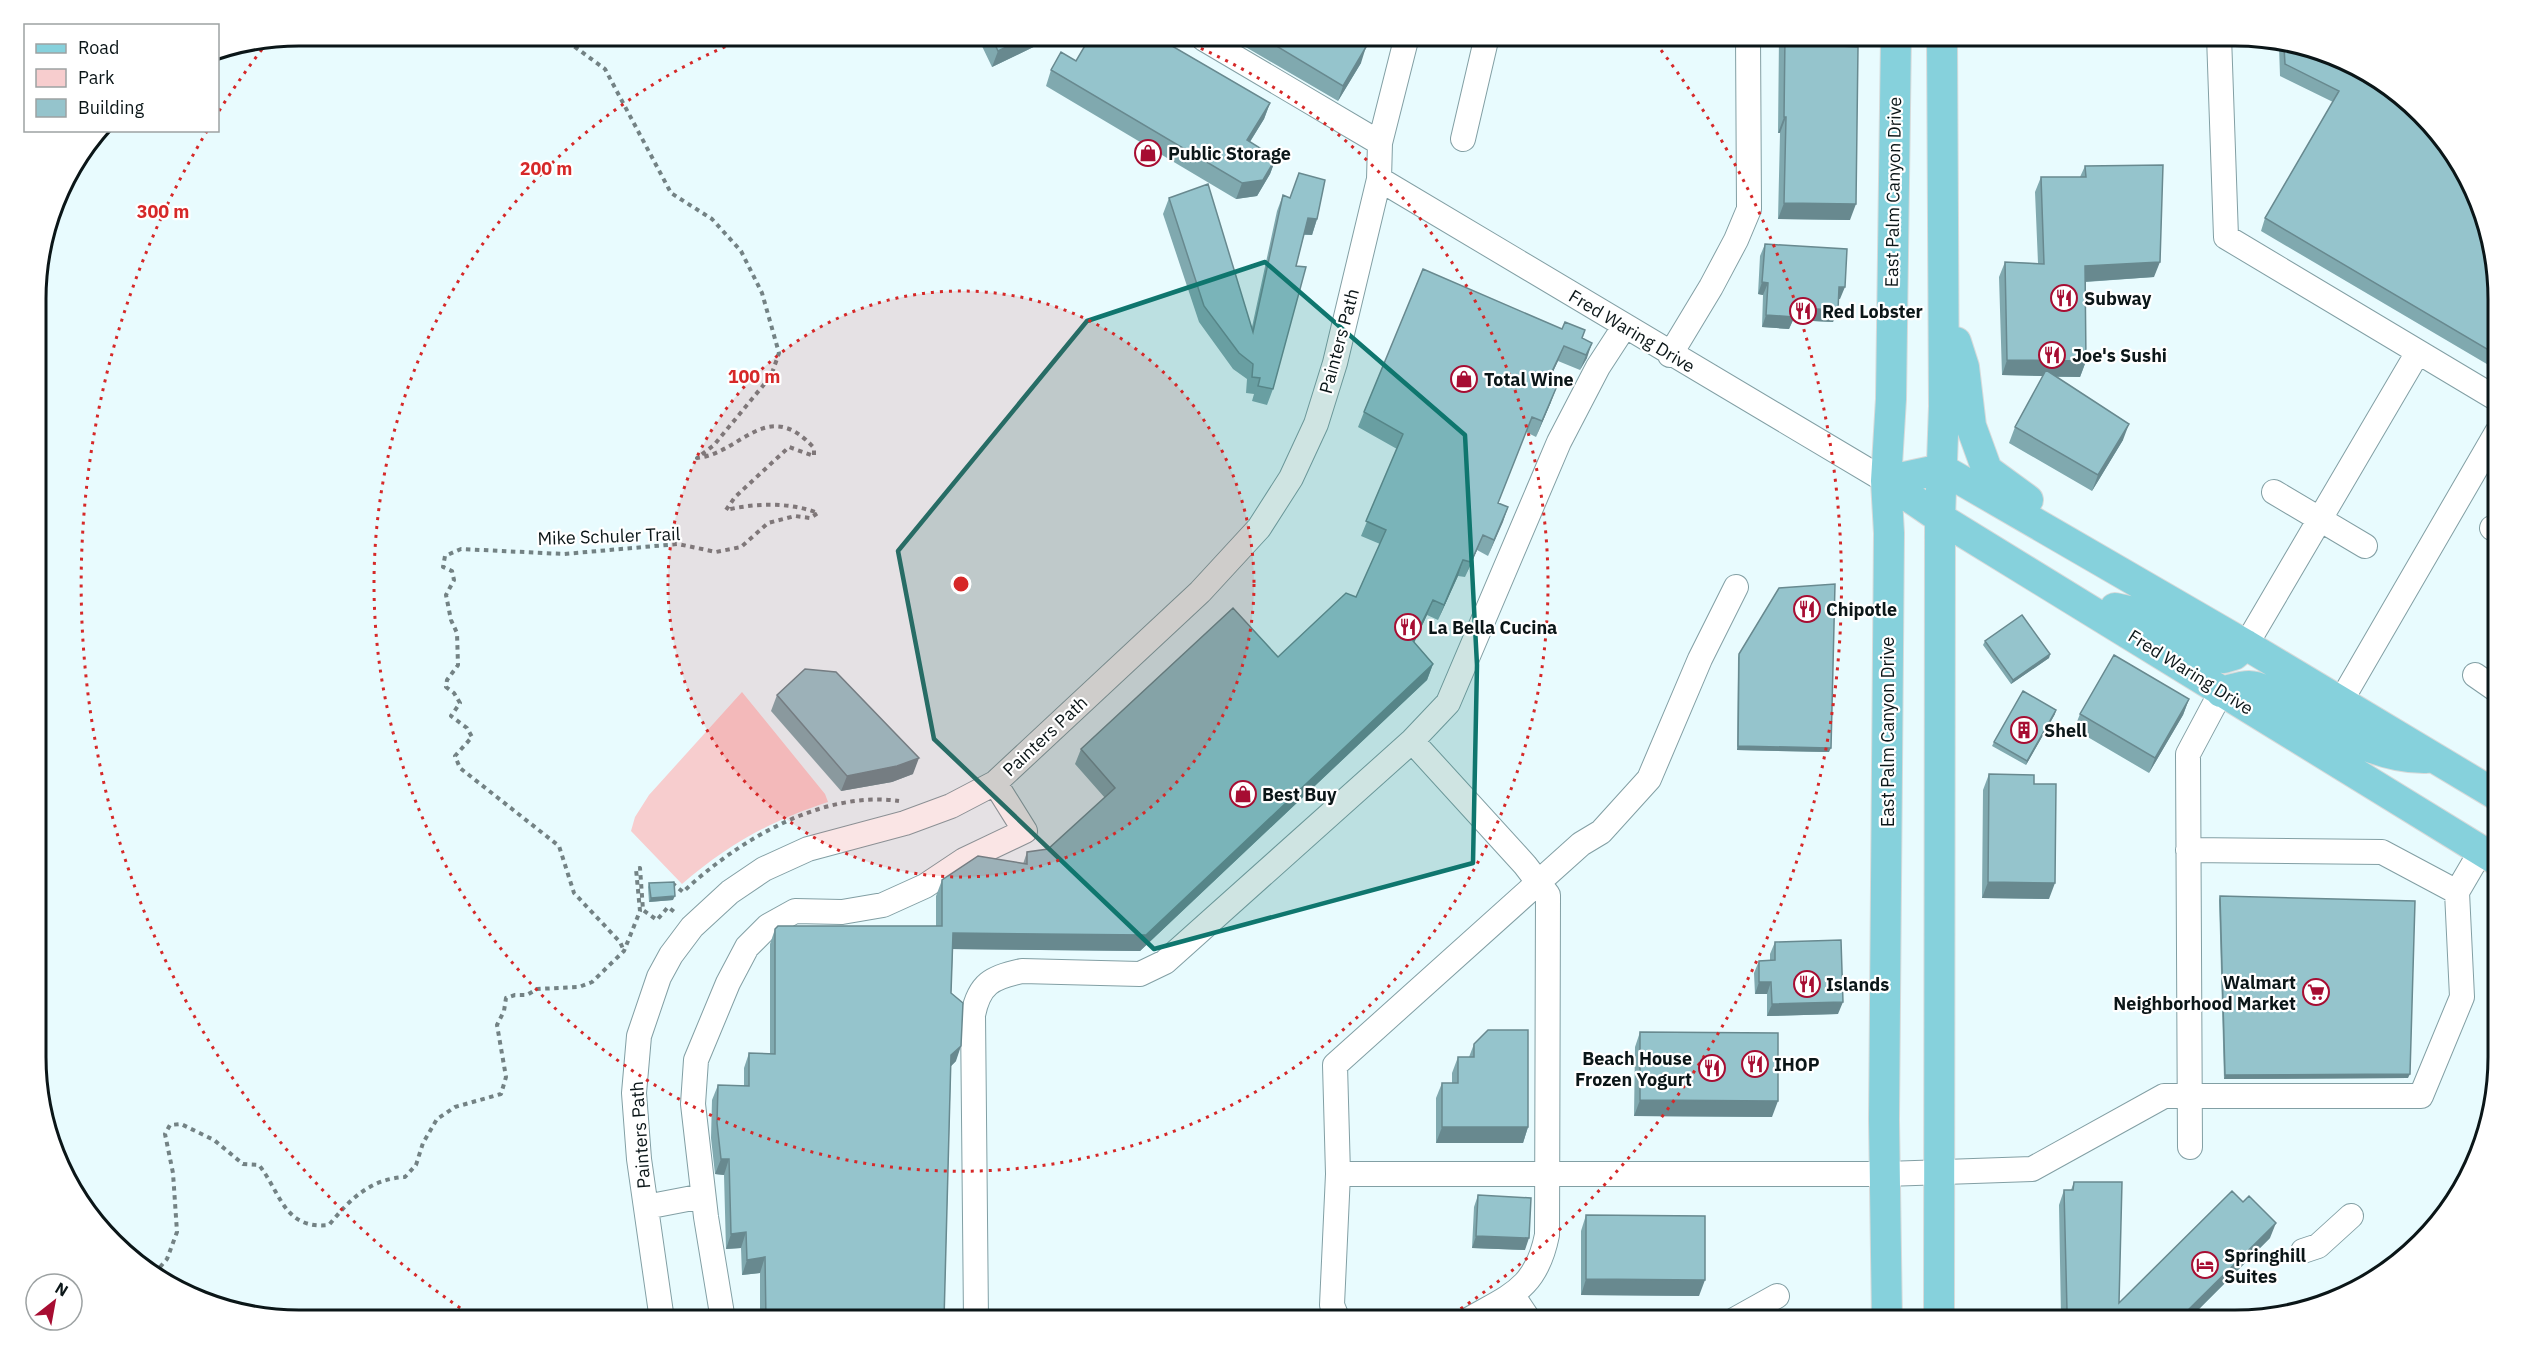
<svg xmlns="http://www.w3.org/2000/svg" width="2535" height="1356" font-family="'IBM Plex Sans',sans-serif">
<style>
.green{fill:#f7cdce}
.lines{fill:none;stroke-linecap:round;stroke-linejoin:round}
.minor-casing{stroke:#829fa4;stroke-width:26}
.major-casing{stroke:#d8dada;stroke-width:32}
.path{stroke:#738284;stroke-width:4;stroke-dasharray:4.5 4.5;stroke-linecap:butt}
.minor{stroke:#fff;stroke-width:24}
.major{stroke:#86d1dc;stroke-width:30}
.wall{fill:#80a9af}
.shaded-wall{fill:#68898f}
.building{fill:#95c4cc;stroke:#68898f;stroke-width:1.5}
.marked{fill:#0f766e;fill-opacity:0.2;stroke:#0f766e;stroke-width:4.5;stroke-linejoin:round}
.ring{fill:none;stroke:#d62828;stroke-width:3;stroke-dasharray:3 6}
.labels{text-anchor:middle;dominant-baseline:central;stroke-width:4.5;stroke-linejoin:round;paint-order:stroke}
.poi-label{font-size:18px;font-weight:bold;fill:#0b1618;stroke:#fff;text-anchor:start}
.street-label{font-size:18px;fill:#0b1618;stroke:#fff}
.rim{fill:none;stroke:#0b1618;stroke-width:3}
.centre{fill:#d62828;stroke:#fff;stroke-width:3}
.ring-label{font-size:18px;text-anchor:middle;font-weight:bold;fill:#d62828;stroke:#fff;stroke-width:4.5;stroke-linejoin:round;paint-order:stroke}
</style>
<rect width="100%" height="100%" fill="#e8fbfe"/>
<path class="green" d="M742 692 825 794 828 802C770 821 729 844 682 884L631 831 635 817 649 795Z"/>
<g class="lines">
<defs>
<path id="minor" d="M1206 36 1204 39 1380 143
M2219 36 2226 237 2497 399
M1463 139 1487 36
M1379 179 1886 481
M1670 355 1711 287 1736 240 1749 209 1748 36
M2274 492 2365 546
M2492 528 2498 531
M2246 645 2418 352
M2475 675 2498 691
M2341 701 2497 432
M1412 741 1525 865 1548 895 1547 1235C1536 1289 1511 1295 1468 1320
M2457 892 2481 851
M2190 1147 2188 754 2221 692
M1338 1174H1886L2032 1169 2164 1096H2421L2462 997 2457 892 2382 852 2188 850
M646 1207 703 1196
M2303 1251 2318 1246 2351 1216
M1513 1296 1529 1320
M662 1320 639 1159 634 1093 639 1036 659 977 671 955 692 927 730 892 764 869 808 849 905 823 951 806 995 783 1200 592 1259 528 1291 478 1316 424 1335 363 1379 179 1380 143 1407 36
M723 1320 706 1217 693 1104 696 1060 728 983 747 947 768 926 795 911 842 912 883 905 925 886 964 860 1025 831 995 783
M976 1320 973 1015C979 984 992 977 1022 971L1140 974 1165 962 1412 741 1448 703 1559 442 1598 367 1624 327
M1338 1320 1332 1305 1338 1174 1335 1065 1581 844 1601 832 1649 779 1700 659 1736 587
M1734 1320 1777 1296"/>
<path id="major" d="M1956 342 1964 367 1971 426 1987 470 2028 500
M1886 481 1940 518 2498 861
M1886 481 1942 469 2246 645 2498 796
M2115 608 2133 612 2209 655 2224 658 2234 655 2246 645
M2221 692C2230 690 2240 686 2249 686 2263 686 2278 699 2290 706 2332 729 2376 759 2426 758
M1887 1320 1884 1120 1889 533 1886 481 1891 399 1896 36
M1939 1320 1940 518 1944 406 1942 36"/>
</defs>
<use href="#minor" class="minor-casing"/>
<use href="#major" class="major-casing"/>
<path class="path" d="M560 36 605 69 671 193 712 219 741 251 762 293 779 353 771 376 714 445 697 458C742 453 767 396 814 448V456L789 447 735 497 726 510C756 503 789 502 818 513L810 518 795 516 768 523 741 547 716 552 678 544 564 554 461 549 445 556 443 567 452 571 454 580 446 595 451 620 457 633 458 665 447 680 446 687 454 693 460 703 451 716 467 728 472 737 455 756 460 768 559 846 574 893 620 942 624 951
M672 883 683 892C737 841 822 790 899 801
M154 1274 167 1259 177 1232 173 1173 165 1134 170 1125 181 1124 214 1140 243 1164 259 1165C281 1193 284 1230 329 1225 350 1199 370 1179 405 1177L416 1165 423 1143 437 1119 455 1107 501 1094 506 1077 497 1025 504 1011 506 998 515 995H527L537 989 579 987 592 982 624 951 640 911 636 869 640 868 643 910 657 920 668 907 677 914"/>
<use href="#minor" class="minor"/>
<use href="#major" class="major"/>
</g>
<path class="wall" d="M982 36H1056L992 67 980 42Z
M1239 36H1347L1361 63 1338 101 1237 42Z
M1779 36H1841L1850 220 1778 219 1780 133H1778Z
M1101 44 1270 103 1264 119 1250 142 1276 158 1270 174 1257 196 1236 199 1046 86 1051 70 1076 61Z
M2279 46 2353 63 2497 265V370L2261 231 2265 218 2333 102 2280 76Z
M2085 166 2154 277 2086 282V361L2080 377H2056L2123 440 2092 491 2009 443 2015 427 2043 376 2002 375 1999 277 2005 262 2038 263 2035 192 2041 177H2080Z
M1283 195 1317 219 1312 235H1304L1296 266 1273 389 1267 405 1252 401 1254 394 1246 393 1247 379 1233 369 1199 322 1163 214 1169 198 1252 327 1277 211Z
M1765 244 1840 299H1838L1833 322 1793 320 1789 329 1762 327 1763 295 1758 294 1760 256Z
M1582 338 1587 358 1580 370 1558 361 1548 382 1551 402 1536 437 1526 432 1498 503 1508 507 1488 556 1477 550 1465 577 1458 576 1438 620 1427 615 1414 642 1433 664 1427 680 1140 951 953 949 951 993 956 1061 951 1066 944 1320H760V1273L742 1275 741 1248 726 1249 724 1175 715 1174 711 1138 712 1100 718 1085 744 1086V1068L749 1053H770V944L775 929 936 926V896L942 880 1023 864 1027 852 1048 849 1105 798 1075 764 1081 749 1278 657 1356 597 1380 544 1361 536 1397 449 1358 427 1364 412Z
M1985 641 2050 654 2049 658 2011 684 1983 645Z
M1739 654 1829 752 1737 750 1738 658Z
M777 695 913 774 892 782 841 791 771 711Z
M2189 699 2183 715 2149 773 2074 729 2080 714Z
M2055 714 2026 765 1992 746 1994 742Z
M1989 774 2049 899 1982 898 1983 790Z
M649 883 673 900 649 902 648 887Z
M2220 896 2408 1078 2224 1079 2219 900Z
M1775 942 1838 1014 1767 1016V994H1755L1754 973 1759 961 1770 960V954Z
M2499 955V983L2488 977 2491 968Z
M1640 1032 1772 1117 1634 1116 1635 1047Z
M1474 1044 1528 1127 1523 1143H1436V1098L1442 1083H1452V1073L1458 1057H1469Z
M2074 1182 2119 1303 2270 1238 2189 1319 2058 1320 2061 1316 2059 1205 2064 1190H2071Z
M1478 1195 1525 1250 1472 1248 1474 1207Z
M1586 1215 1699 1296 1581 1295V1231Z"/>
<path class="shaded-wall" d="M1029 36H1056L992 67 998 51Z
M1366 47 1361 63 1338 101 1343 86Z
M1270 103 1264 119 1241 156 1247 140Z
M1784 117H1786L1780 133H1778Z
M1276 158 1270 174 1257 196 1236 199 1242 183Z
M1784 203 1856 204 1850 220 1778 219Z
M1308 218 1317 219 1312 235 1302 234Z
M2160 262 2154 277 2080 282 2085 266Z
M1762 282 1768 283 1763 295 1758 294Z
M1839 287H1845L1840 299H1835Z
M1794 308 1838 310 1833 322 1793 320 1789 329 1762 327 1766 315Z
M1592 343 1587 358 1580 370 1586 355Z
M1564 346 1558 361 1541 397 1547 382Z
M2007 360 2086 361 2080 377 2002 375Z
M1557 386 1551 402 1536 437 1542 421Z
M2129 424 2123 440 2092 491 2098 475Z
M1508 507 1503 522 1488 556 1494 540Z
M1483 535 1477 550 1465 577 1471 562Z
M1463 560 1458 576 1438 620 1444 605Z
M1433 600 1427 615 1408 656 1413 641Z
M2050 654 2049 658 2011 684 2013 680Z
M1433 664 1427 680 1140 951 948 949 953 933Z
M2189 699 2183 715 2149 773 2155 758Z
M2056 710 2055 714 2026 765 2027 761Z
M1738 746 1831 748 1829 752 1737 750Z
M919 758 913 774 892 782 841 791 847 776Z
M1988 882 2055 883 2049 899 1982 898Z
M675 896 673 900 649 902 651 898Z
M1759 982H1771L1767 994H1755Z
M1843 1002 1838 1014 1767 1016 1772 1004Z
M961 1046 956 1061 946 1071 951 1055Z
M2410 1074 2408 1078 2224 1079 2225 1075Z
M1640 1100 1778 1101 1772 1117 1634 1116Z
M1442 1127H1528L1523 1143H1436Z
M721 1159H729L724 1175 715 1174Z
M2276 1223 2270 1238 2189 1319H2179Z
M746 1232 741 1248 726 1249 731 1234Z
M1476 1236 1529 1238 1525 1250 1472 1248Z
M765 1257 760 1273 742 1275 747 1260Z
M1586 1279 1705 1280 1699 1296 1581 1295Z"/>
<path class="building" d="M991 36H1029L998 51Z
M1106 36H1155L1270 103 1247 140 1276 158 1263 180 1242 183 1051 70 1061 52 1076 61 1090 37 1101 44Z
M1260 36H1347L1366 47 1343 86Z
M1785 36H1841V46L1858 47 1856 204 1784 203 1786 117H1784Z
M2284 47 2353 63 2410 102 2454 153 2497 265V355L2265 218 2339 91 2285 64Z
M2163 165 2160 262 2085 266 2086 361 2007 360 2005 262 2044 264 2041 177H2086L2085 166Z
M1299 173 1325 180 1317 219 1308 218 1296 266 1306 267 1273 389 1258 386 1260 378 1252 377 1253 364 1239 353 1204 306 1169 198 1208 184 1253 332 1283 195 1290 198Z
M1765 244 1847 249 1845 287H1839L1838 310 1794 308V317L1766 315 1768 283 1762 282Z
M1423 269 1562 329 1565 322 1585 330 1582 338 1592 343 1586 355 1564 346 1547 382 1557 386 1542 421 1532 417 1498 503 1508 507 1494 540 1483 535 1471 562 1463 560 1444 605 1433 600 1413 641 1433 664 1146 935 953 933 951 993 963 1003 961 1046 951 1055 944 1320H766L765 1257 747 1260 746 1232 731 1234 729 1159H721L717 1123 718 1085 749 1086V1053L775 1054V929L778 926H942V880L978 856 1027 864V852L1048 849 1115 788 1081 749 1233 608 1278 657 1346 593 1356 597 1386 530 1366 521 1403 434 1364 412Z
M2046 370 2129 424 2098 475 2015 427Z
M1835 584 1831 748 1738 746 1739 654 1779 588Z
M2022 615 2050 654 2013 680 1985 641Z
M2114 655 2189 699 2155 758 2080 714Z
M805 669 836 672 919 758 897 766 847 776 777 695Z
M2023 691 2056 710 2027 761 1994 742Z
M1989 774 2034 775V784H2056L2055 883 1988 882Z
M674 882 675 896 651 898 649 883Z
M2220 896 2415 901 2410 1074 2225 1075Z
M1841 940 1843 1002 1772 1004 1771 982H1759V961L1775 960V942Z
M2499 955V973L2491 968Z
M1488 1030H1528V1127H1442V1083H1458V1057H1474V1044Z
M1640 1032 1778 1033V1101L1640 1100Z
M2074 1182H2122L2119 1303 2232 1191 2243 1202 2249 1196 2276 1223 2179 1319 2058 1320 2067 1310 2064 1190H2073Z
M1478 1195 1531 1198 1529 1238 1476 1236Z
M1586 1215 1705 1216V1280L1586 1279Z"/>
<path class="marked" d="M1265 262 1465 435 1477 665 1473 863 1154 949 934 739 898 551 1087 321Z"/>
<circle cx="961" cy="584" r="293" fill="#d62828" fill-opacity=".12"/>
<g class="ring">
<circle cx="961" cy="584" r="293"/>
<path d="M1176 38A587 587 0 1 1 746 38"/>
<path d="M475 1318A880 880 0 0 1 207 131M219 111A880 880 0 0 1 263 48M1650 36A880 880 0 0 1 1447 1318"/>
</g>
<defs>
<symbol id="shop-ring" viewBox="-11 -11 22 22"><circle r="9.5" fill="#fff" stroke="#a70d32" stroke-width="1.5"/><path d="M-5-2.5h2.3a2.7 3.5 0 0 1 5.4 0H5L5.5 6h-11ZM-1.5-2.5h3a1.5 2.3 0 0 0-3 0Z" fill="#a70d32"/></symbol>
<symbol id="restaurant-ring" viewBox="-11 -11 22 22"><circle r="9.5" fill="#fff" stroke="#a70d32" stroke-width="1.5"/><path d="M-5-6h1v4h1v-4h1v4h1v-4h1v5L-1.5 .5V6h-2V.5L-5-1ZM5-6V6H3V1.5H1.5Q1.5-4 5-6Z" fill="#a70d32"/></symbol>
<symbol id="building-ring" viewBox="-11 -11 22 22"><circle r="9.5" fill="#fff" stroke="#a70d32" stroke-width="1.5"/><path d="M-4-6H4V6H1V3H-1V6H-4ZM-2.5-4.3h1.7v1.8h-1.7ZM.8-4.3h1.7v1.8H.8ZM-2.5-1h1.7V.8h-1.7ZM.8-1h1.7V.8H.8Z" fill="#a70d32"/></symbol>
<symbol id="supermarket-ring" viewBox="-11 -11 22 22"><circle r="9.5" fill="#fff" stroke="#a70d32" stroke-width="1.5"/><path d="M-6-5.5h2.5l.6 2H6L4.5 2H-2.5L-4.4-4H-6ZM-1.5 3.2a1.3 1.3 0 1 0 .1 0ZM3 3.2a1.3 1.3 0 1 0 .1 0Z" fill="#a70d32"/></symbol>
<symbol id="hotel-ring" viewBox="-11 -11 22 22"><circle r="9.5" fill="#fff" stroke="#a70d32" stroke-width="1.5"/><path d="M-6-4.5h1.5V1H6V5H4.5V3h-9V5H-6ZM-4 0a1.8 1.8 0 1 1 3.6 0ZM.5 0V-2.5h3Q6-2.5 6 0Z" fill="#a70d32"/></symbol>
</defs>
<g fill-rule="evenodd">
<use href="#shop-ring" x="1133" y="138" width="30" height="30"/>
<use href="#restaurant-ring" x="2049" y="283" width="30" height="30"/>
<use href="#restaurant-ring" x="1788" y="296" width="30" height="30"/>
<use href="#restaurant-ring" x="2037" y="340" width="30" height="30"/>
<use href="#shop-ring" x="1449" y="364" width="30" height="30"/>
<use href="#restaurant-ring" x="1792" y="594" width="30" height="30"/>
<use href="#restaurant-ring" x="1393" y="612" width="30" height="30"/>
<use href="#building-ring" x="2009" y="715" width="30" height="30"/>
<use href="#shop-ring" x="1228" y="779" width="30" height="30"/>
<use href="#restaurant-ring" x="1792" y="969" width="30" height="30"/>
<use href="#supermarket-ring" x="2301" y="977" width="30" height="30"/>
<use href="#restaurant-ring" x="1740" y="1049" width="30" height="30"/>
<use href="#restaurant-ring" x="1697" y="1053" width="30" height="30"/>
<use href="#hotel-ring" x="2190" y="1250" width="30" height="30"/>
</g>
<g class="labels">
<g class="poi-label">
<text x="1168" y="153">Public Storage</text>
<text x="2084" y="298">Subway</text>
<text x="1822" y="311">Red Lobster</text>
<text x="2072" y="355">Joe's Sushi</text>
<text x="1484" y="379">Total Wine</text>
<text x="1826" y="609">Chipotle</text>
<text x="1428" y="627">La Bella Cucina</text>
<text x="2044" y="730">Shell</text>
<text x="1262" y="794">Best Buy</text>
<text x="2296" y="982" text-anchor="end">Walmart<tspan x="2296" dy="21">Neighborhood Market</tspan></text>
<text x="1826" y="984">Islands</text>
<text x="1692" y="1058" text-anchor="end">Beach House<tspan x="1692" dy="21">Frozen Yogurt</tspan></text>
<text x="1774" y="1064">IHOP</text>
<text x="2224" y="1255">Springhill<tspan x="2224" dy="21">Suites</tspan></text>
</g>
<g class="street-label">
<text transform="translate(1893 192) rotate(-89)">East Palm Canyon Drive</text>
<text transform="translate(1632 331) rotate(31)">Fred Waring Drive</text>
<text transform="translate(1339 341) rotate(-75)">Painters Path</text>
<text transform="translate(609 536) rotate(-2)">Mike Schuler Trail</text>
<text transform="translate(2191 672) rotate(32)">Fred Waring Drive</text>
<text transform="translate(1887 732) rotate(-90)">East Palm Canyon Drive</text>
<text transform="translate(1045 736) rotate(-43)">Painters Path</text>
<text transform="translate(640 1135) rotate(-94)">Painters Path</text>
</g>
</g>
<path d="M0 0H2535V1356H0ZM299 46H2235A253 253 0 0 1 2488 299V1057A253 253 0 0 1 2235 1310H299A253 253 0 0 1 46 1057V299A253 253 0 0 1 299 46Z" fill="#fff" fill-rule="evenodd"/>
<path class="rim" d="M299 46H2235A253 253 0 0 1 2488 299V1057A253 253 0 0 1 2235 1310H299A253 253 0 0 1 46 1057V299A253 253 0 0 1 299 46Z"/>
<circle cx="961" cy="584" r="9" class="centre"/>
<g class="ring-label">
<text x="546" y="175">200 m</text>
<text x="163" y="218">300 m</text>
<text x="754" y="383">100 m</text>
</g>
<rect x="24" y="24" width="195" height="108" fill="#ffffff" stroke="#9da2a3" stroke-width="1.5"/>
<rect x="36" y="44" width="30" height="9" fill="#86d1dc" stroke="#9da2a3" stroke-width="1.5"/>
<text x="78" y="54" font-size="18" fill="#0b1618">Road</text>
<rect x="36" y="69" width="30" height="18" fill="#f7cdce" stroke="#9da2a3" stroke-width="1.5"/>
<text x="78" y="84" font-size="18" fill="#0b1618">Park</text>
<rect x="36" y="99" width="30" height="18" fill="#95c4cc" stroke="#9da2a3" stroke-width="1.5"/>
<text x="78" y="114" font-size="18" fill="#0b1618">Building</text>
<g transform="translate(54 1302) rotate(31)"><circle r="28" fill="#ffffff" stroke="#9da2a3" stroke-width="1.5"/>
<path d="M0-4.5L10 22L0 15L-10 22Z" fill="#a70d32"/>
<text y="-9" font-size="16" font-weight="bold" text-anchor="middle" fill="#0b1618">N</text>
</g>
</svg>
